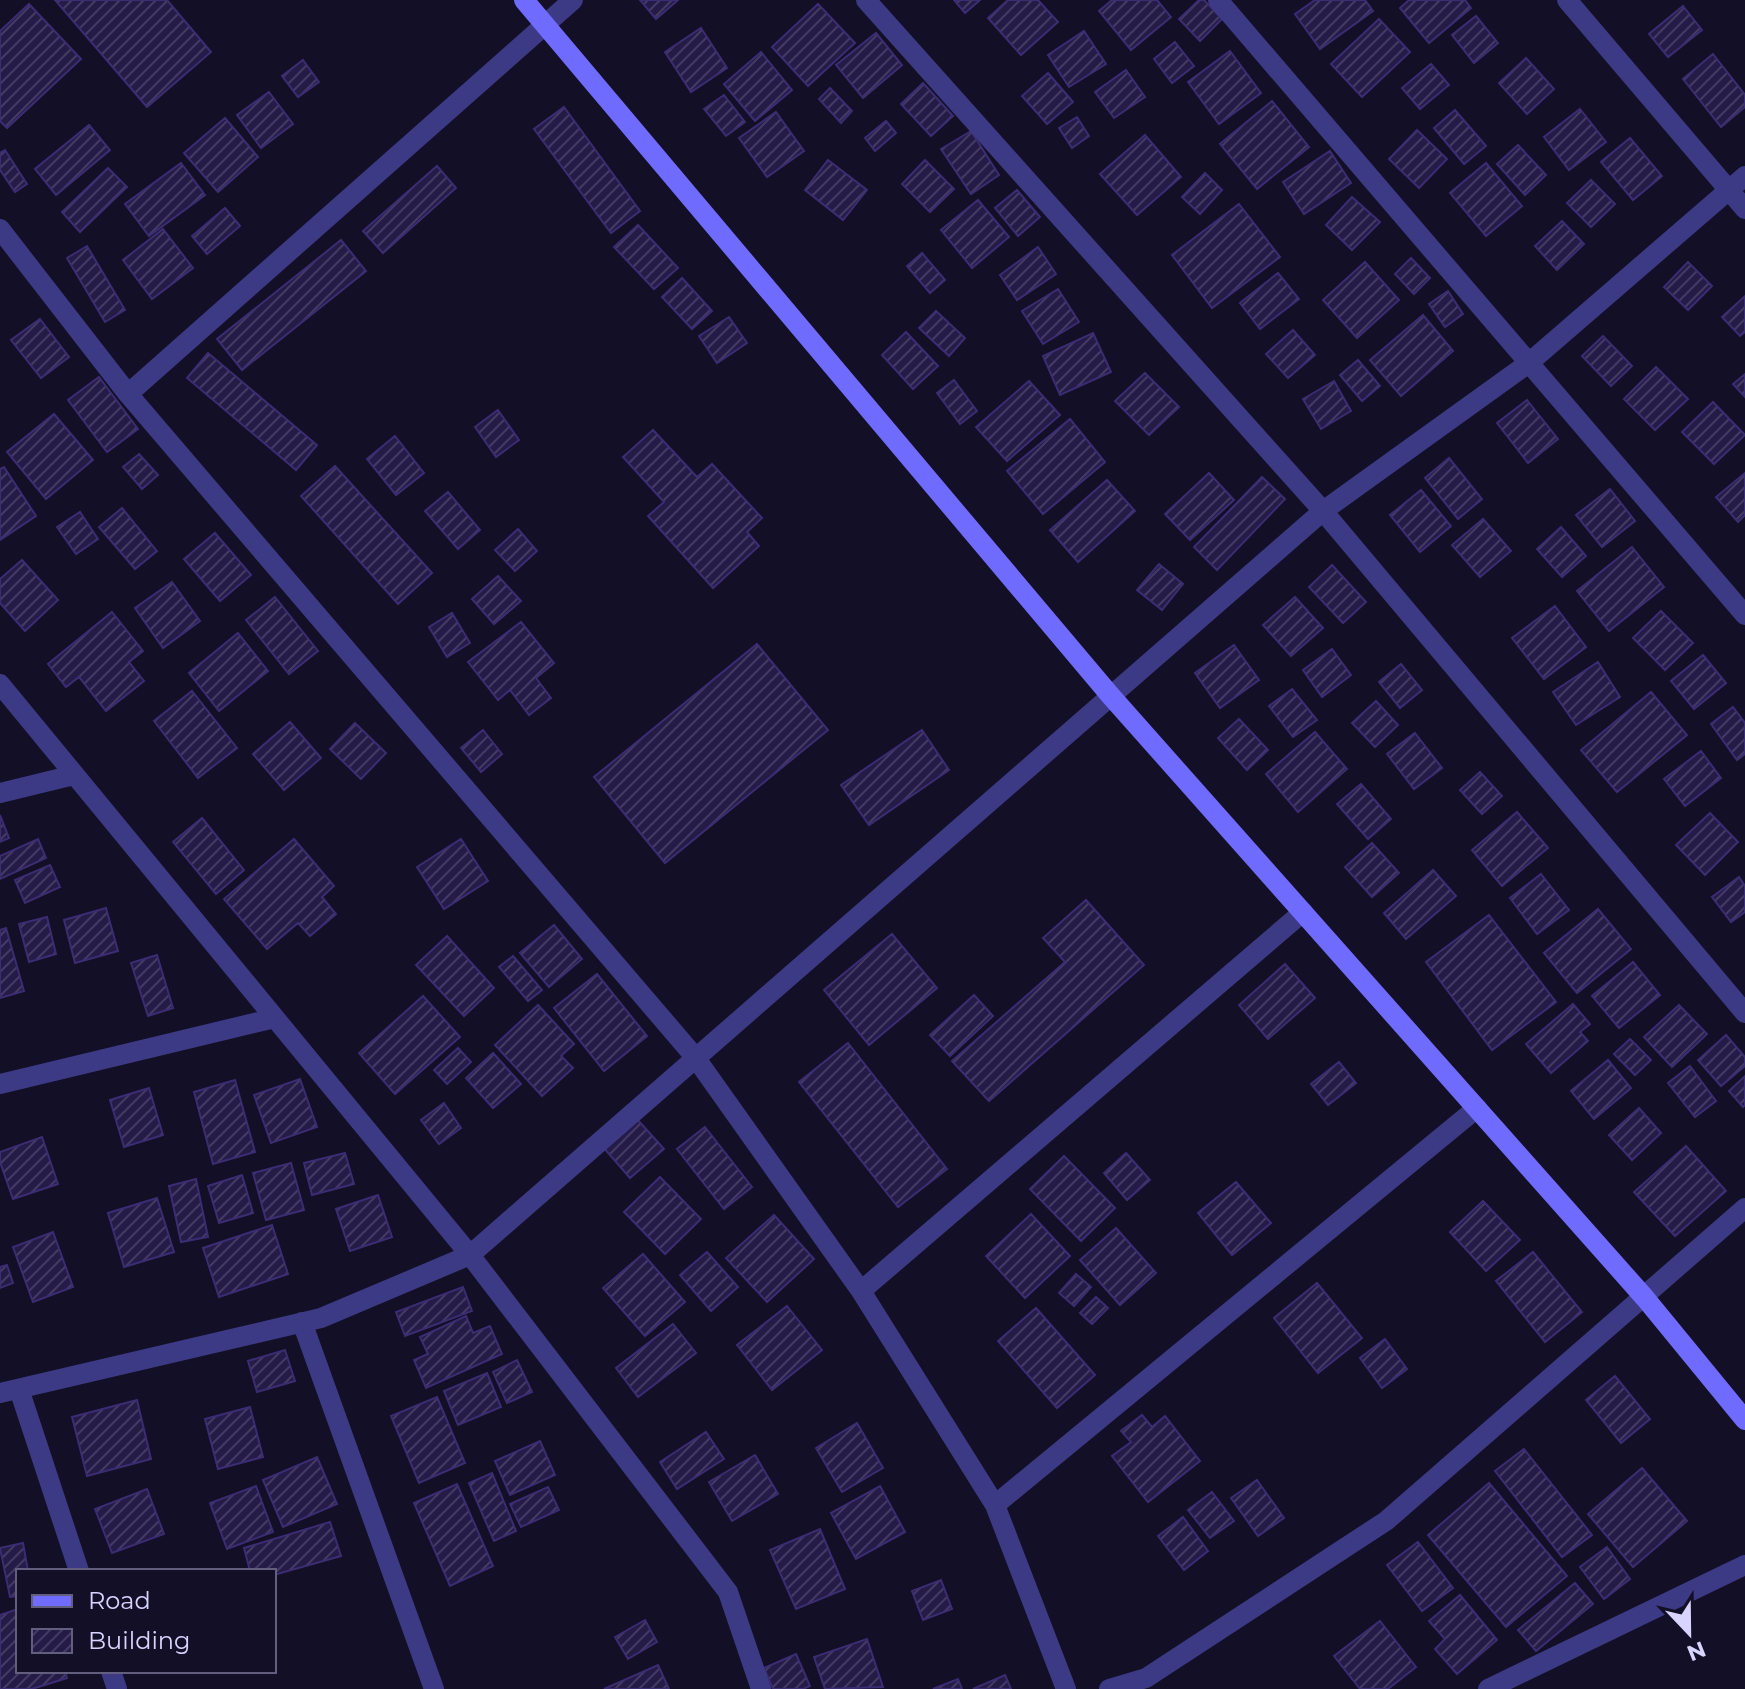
<svg xmlns="http://www.w3.org/2000/svg" width="1745" height="1689" font-family="Montserrat,sans-serif">
<style>
.building{fill:url(#building-hatch);stroke:#3b2d73;stroke-width:2}
.lines{fill:none;stroke-linecap:round;stroke-linejoin:round}
.minor{stroke:#3d3a85;stroke-width:20}
.secondary{stroke:#6f6bff;stroke-width:20}
</style>
<defs>
<pattern id="building-hatch" width="6" height="6" patternUnits="userSpaceOnUse" patternTransform="scale(2)"><rect width="6" height="6" fill="#241b47"/><path d="M-1 1l2-2M0 6l6-6M5 7l2-2" fill="none" stroke="#433b63"/></pattern>
</defs>
<rect width="100%" height="100%" fill="#130f26"/>
<path class="building" d="M55 0H167L211 52 147 107Z
M640 0H678L656 19Z
M954 0H980L965 13Z
M1008 0H1038L1058 22 1021 55 988 18Z
M1112 0H1157L1171 17 1131 50 1099 11Z
M1199 0H1204L1222 19 1200 41 1179 19Z
M1315 0H1365L1373 11 1320 49 1295 14Z
M1409 0H1465L1471 8 1429 43 1400 8Z
M29 4 81 59 7 128 0 121V31Z
M818 4 855 43 808 86 772 47Z
M1683 6 1702 30 1668 57 1649 34Z
M1476 16 1498 43 1474 63 1452 35Z
M1379 19 1410 52 1362 97 1331 64Z
M701 28 727 68 691 92 665 52Z
M1084 31 1106 64 1069 87 1048 55Z
M876 33 902 65 863 98 836 65Z
M1175 42 1194 66 1172 83 1154 59Z
M1230 51 1261 93 1219 124 1188 82Z
M761 52 792 90 755 121 724 84Z
M1713 54 1745 95V107L1721 127 1683 79Z
M1526 58 1554 89 1527 114 1499 83Z
M303 60 319 82 298 97 282 76Z
M1431 64 1449 85 1420 109 1402 88Z
M1126 70 1145 97 1114 118 1095 92Z
M1048 73 1073 102 1047 124 1022 96Z
M923 83 953 116 931 136 901 104Z
M830 88 852 111 841 123 819 99Z
M269 92 293 124 261 148 237 115Z
M724 95 745 122 726 136 704 109Z
M1272 101 1309 147 1257 189 1220 144Z
M564 107 640 211 611 233 534 129Z
M1580 109 1606 142 1569 170 1544 137Z
M1455 110 1486 146 1464 164 1434 128Z
M776 112 804 151 767 177 739 138Z
M1077 117 1089 136 1072 148 1059 128Z
M225 118 258 157 218 192 184 153Z
M886 121 896 133 875 151 865 138Z
M89 125 110 150 56 195 35 169Z
M1417 130 1447 159 1419 188 1389 159Z
M971 131 999 175 971 194 941 149Z
M1145 135 1181 177 1137 215 1100 174Z
M1630 138 1662 176 1633 200 1601 162Z
M1518 145 1546 175 1525 195 1497 164Z
M5 150 27 184 15 192 0 170V153Z
M1330 151 1351 183 1304 214 1283 182Z
M828 160 867 190 843 220 805 190Z
M925 160 954 189 930 212 902 184Z
M181 163 205 195 149 236 125 204Z
M1486 163 1522 206 1486 236 1450 193Z
M437 166 456 188 383 253 363 231Z
M108 168 127 187 80 232 62 212Z
M1205 173 1222 190 1200 214 1182 197Z
M1591 180 1615 204 1591 227 1567 203Z
M1017 190 1040 217 1018 236 995 208Z
M1352 197 1380 222 1352 250 1326 225Z
M978 200 1009 237 972 268 941 230Z
M1239 204 1280 257 1212 308 1172 255Z
M225 208 240 226 207 254 192 236Z
M1562 221 1584 244 1557 270 1535 246Z
M638 225 678 268 654 289 614 247Z
M163 229 193 268 152 299 123 260Z
M341 240 366 271 242 370 217 339Z
M87 246 125 310 105 322 67 258Z
M1038 247 1056 274 1017 300 1000 275Z
M922 253 945 280 930 293 907 266Z
M1411 258 1430 278 1414 294 1395 274Z
M1365 262 1399 300 1357 338 1323 300Z
M1688 262 1712 286 1688 310 1664 287Z
M1278 273 1299 299 1260 329 1240 303Z
M682 278 712 311 692 329 662 297Z
M1058 289 1079 322 1043 344 1022 311Z
M1448 291 1463 314 1445 327 1429 304Z
M1745 296V332L1740 336 1722 317Z
M936 311 965 338 949 356 919 328Z
M1423 315 1453 351 1401 396 1370 360Z
M729 317 747 343 717 363 699 336Z
M40 319 69 357 41 378 11 340Z
M1293 330 1315 355 1288 378 1266 354Z
M906 332 938 366 913 389 882 355Z
M1093 333 1111 372 1060 395 1043 356Z
M1603 336 1632 366 1611 386 1582 356Z
M208 353 317 445 296 470 187 378Z
M1358 360 1380 386 1362 401 1340 375Z
M1656 367 1688 399 1655 430 1624 399Z
M1145 373 1179 407 1149 435 1115 401Z
M1745 374V397L1733 384Z
M99 377 138 429 107 452 68 400Z
M954 380 977 411 960 424 937 393Z
M1029 381 1060 415 1007 461 976 427Z
M1334 381 1351 411 1321 429 1303 399Z
M1527 400 1558 439 1528 463 1497 423Z
M1713 402 1745 435 1714 464 1682 432Z
M498 410 519 440 496 457 475 427Z
M54 414 93 460 46 499 7 452Z
M1070 419 1105 462 1043 514 1007 471Z
M653 430 697 477 712 464 762 518 747 532 759 546 713 588 648 516 664 502 623 457Z
M395 436 424 473 396 495 367 459Z
M139 454 158 475 142 489 123 467Z
M1449 458 1482 499 1458 519 1425 478Z
M335 466 432 573 398 604 301 496Z
M4 467 36 516 0 540V469Z
M1209 473 1234 500 1190 540 1165 514Z
M1745 473V515L1738 522 1716 497Z
M1262 477 1285 499 1217 570 1194 547Z
M1107 480 1135 511 1078 562 1050 530Z
M1610 489 1635 521 1602 547 1576 515Z
M1421 490 1451 526 1420 552 1390 515Z
M448 492 480 530 458 549 425 511Z
M122 508 157 551 135 569 99 527Z
M80 512 98 539 76 554 57 527Z
M1483 519 1511 551 1480 577 1452 545Z
M1561 527 1586 556 1562 577 1537 549Z
M518 529 537 551 515 571 495 550Z
M215 533 251 575 220 601 184 559Z
M1632 547 1664 587 1609 631 1577 591Z
M22 560 58 600 25 631 0 603V579Z
M1159 564 1183 584 1162 610 1137 590Z
M1332 565 1366 602 1343 623 1309 587Z
M498 576 521 601 494 624 472 599Z
M172 582 200 621 163 648 135 608Z
M275 597 318 651 289 674 246 620Z
M1295 597 1323 628 1291 656 1263 625Z
M1555 606 1586 647 1544 679 1512 638Z
M1661 611 1693 643 1665 670 1633 638Z
M112 612 143 651 129 662 144 681 106 711 79 677 66 687 48 664Z
M452 613 470 643 447 657 429 627Z
M521 622 554 663 536 678 551 698 529 715 510 690 498 700 468 662Z
M238 633 268 671 219 711 189 673Z
M757 644 828 730 665 863 594 777Z
M1234 645 1259 680 1220 708 1195 673Z
M1332 649 1351 675 1322 697 1303 670Z
M1703 655 1726 683 1694 709 1671 681Z
M1598 662 1620 697 1576 725 1553 692Z
M1401 664 1422 690 1400 708 1379 682Z
M1292 689 1317 720 1293 737 1269 706Z
M192 691 237 748 198 778 154 721Z
M1651 692 1687 735 1617 792 1581 750Z
M1376 701 1398 725 1375 747 1352 723Z
M1733 707 1745 723V754L1737 760 1711 724Z
M1239 719 1268 750 1247 770 1218 738Z
M290 722 321 758 284 790 253 754Z
M355 723 386 753 361 779 330 749Z
M483 730 502 754 481 772 461 748Z
M922 730 949 770 869 825 841 785Z
M1315 732 1347 769 1298 812 1266 774Z
M1415 733 1442 768 1414 789 1387 754Z
M1701 751 1721 778 1685 806 1664 779Z
M1480 772 1502 796 1482 814 1460 790Z
M1361 784 1391 819 1368 839 1337 804Z
M1517 812 1548 848 1502 886 1472 850Z
M1710 813 1738 842 1705 875 1676 845Z
M0 815 9 838 0 842Z
M202 818 244 870 216 894 173 842Z
M38 839 46 858 0 879V856Z
M294 839 334 886 322 897 336 914 310 936 298 923 267 949 224 899Z
M461 839 488 881 444 909 417 867Z
M1372 843 1399 873 1372 897 1345 867Z
M50 865 60 887 25 903 15 880Z
M1433 870 1456 896 1406 939 1384 913Z
M1541 874 1569 910 1537 934 1510 898Z
M1739 877 1745 886V912L1731 922 1712 897Z
M1086 900 1144 965 989 1101 952 1061 1065 962 1043 938Z
M106 908 118 951 75 963 64 920Z
M1598 909 1631 949 1577 993 1544 953Z
M1489 915 1556 1002 1492 1050 1426 962Z
M47 917 56 954 29 962 19 924Z
M554 925 582 959 549 987 520 953Z
M6 928 24 991 0 998V930Z
M892 934 937 988 869 1045 824 990Z
M447 936 494 988 464 1016 416 965Z
M157 955 173 1008 148 1016 131 963Z
M513 956 542 990 528 1001 499 967Z
M1633 962 1660 995 1619 1028 1592 996Z
M1285 964 1315 998 1268 1039 1239 1005Z
M597 974 647 1036 604 1071 554 1008Z
M974 995 993 1016 950 1056 930 1035Z
M423 996 460 1037 395 1094 359 1053Z
M1573 1004 1590 1024 1580 1032 1588 1041 1551 1073 1526 1044Z
M538 1005 574 1044 561 1056 573 1068 542 1096 495 1045Z
M1679 1005 1707 1034 1672 1067 1644 1037Z
M1726 1035 1745 1057V1066L1721 1086 1698 1060Z
M1630 1039 1651 1060 1635 1075 1614 1054Z
M848 1043 947 1169 898 1207 799 1082Z
M458 1048 471 1062 447 1084 434 1070Z
M493 1053 521 1084 493 1108 466 1078Z
M1608 1060 1631 1088 1594 1119 1571 1091Z
M1339 1062 1356 1083 1328 1105 1311 1084Z
M1690 1066 1716 1101 1695 1117 1668 1083Z
M1745 1076V1105L1743 1107 1729 1091Z
M300 1079 317 1127 271 1143 254 1095Z
M235 1080 255 1152 213 1164 194 1092Z
M149 1088 163 1135 124 1147 110 1100Z
M444 1103 461 1128 439 1144 421 1120Z
M1639 1108 1661 1133 1632 1160 1609 1135Z
M636 1118 664 1149 630 1178 603 1147Z
M705 1127 752 1187 724 1209 677 1149Z
M42 1137 58 1184 13 1199 0 1162V1152Z
M1686 1146 1726 1191 1675 1236 1634 1192Z
M345 1153 354 1184 312 1195 304 1163Z
M1126 1153 1150 1180 1127 1200 1104 1173Z
M1064 1156 1115 1208 1081 1241 1030 1189Z
M291 1163 304 1210 266 1220 253 1173Z
M242 1175 253 1213 219 1223 208 1186Z
M660 1177 701 1219 665 1254 624 1212Z
M196 1179 208 1237 181 1242 169 1186Z
M1236 1182 1271 1223 1232 1255 1198 1213Z
M378 1195 392 1237 350 1251 336 1209Z
M157 1198 174 1252 124 1267 108 1213Z
M1483 1201 1520 1240 1486 1271 1450 1232Z
M1031 1214 1070 1256 1025 1298 986 1256Z
M774 1215 814 1259 767 1302 726 1258Z
M272 1225 288 1274 219 1297 203 1248Z
M1116 1228 1156 1273 1120 1305 1080 1260Z
M53 1232 73 1287 33 1302 13 1247Z
M707 1252 738 1287 711 1311 680 1275Z
M1533 1252 1582 1312 1545 1342 1496 1281Z
M643 1254 685 1302 645 1336 603 1288Z
M7 1265 13 1283 0 1288V1267Z
M1076 1274 1091 1287 1074 1306 1059 1293Z
M1317 1283 1362 1338 1318 1373 1274 1318Z
M463 1287 472 1311 405 1336 396 1312Z
M1096 1297 1108 1308 1092 1324 1080 1313Z
M787 1306 822 1350 772 1390 737 1345Z
M1036 1308 1095 1375 1057 1408 998 1341Z
M466 1316 473 1333 490 1326 502 1354 426 1388 414 1360 428 1354 420 1337Z
M673 1324 696 1353 638 1397 616 1368Z
M1385 1339 1407 1369 1382 1388 1360 1358Z
M285 1350 295 1381 257 1392 248 1361Z
M517 1360 532 1392 507 1403 493 1372Z
M487 1373 501 1407 458 1425 444 1391Z
M1615 1376 1650 1419 1621 1443 1586 1400Z
M437 1397 465 1463 419 1483 391 1416Z
M137 1400 151 1459 87 1476 72 1417Z
M250 1407 263 1457 218 1469 205 1419Z
M1142 1415 1152 1427 1165 1416 1200 1461 1148 1502 1112 1456 1131 1442 1121 1431Z
M857 1423 883 1468 842 1492 816 1448Z
M706 1432 724 1459 677 1489 660 1462Z
M540 1441 555 1475 510 1495 495 1461Z
M1524 1449 1592 1535 1562 1557 1495 1471Z
M755 1455 778 1494 732 1521 709 1482Z
M317 1457 337 1504 283 1527 263 1480Z
M1642 1468 1687 1521 1633 1567 1588 1514Z
M492 1473 516 1531 494 1541 469 1483Z
M1257 1480 1284 1518 1258 1536 1231 1498Z
M1489 1483 1567 1576 1506 1627 1428 1535Z
M457 1484 493 1566 450 1586 414 1503Z
M256 1486 273 1532 227 1549 210 1503Z
M880 1486 905 1532 856 1559 831 1513Z
M548 1487 559 1510 521 1527 510 1504Z
M147 1489 164 1534 112 1553 95 1509Z
M1212 1492 1234 1521 1210 1538 1188 1510Z
M1183 1517 1208 1551 1184 1570 1158 1536Z
M330 1522 341 1556 274 1575V1571H250L244 1548Z
M820 1529 845 1589 796 1609 770 1550Z
M1418 1542 1453 1588 1422 1611 1387 1565Z
M23 1543 28 1571H18V1596L10 1597 0 1548Z
M1607 1547 1630 1579 1604 1599 1580 1567Z
M941 1580 952 1609 923 1620 912 1591Z
M1575 1583 1593 1604 1536 1651 1518 1630Z
M1460 1595 1497 1640 1457 1674 1435 1649 1445 1639 1429 1621Z
M18 1609V1671H65L67 1678 32 1689H0V1615Z
M645 1620 657 1642 628 1659 615 1637Z
M1380 1621 1416 1667 1388 1689H1360L1334 1656Z
M867 1639 883 1687 825 1689 814 1657Z
M796 1654 810 1686 803 1689H773L764 1668Z
M658 1665 669 1689H604Z
M1005 1675 1011 1689H973Z
M958 1679 962 1689H933Z"/>
<g class="lines">
<path class="minor" d="M866 0 1323 511 1745 1013
M1218 0 1745 615
M1567 0 1745 209
M0 229 128 394 695 1057 861 1291 995 1505 1066 1689
M128 394 573 0
M0 684 470 1255 728 1592 761 1689
M0 793 74 775
M0 1084 275 1018
M861 1291 1303 912
M302 1322 434 1689
M19 1389 79 1571
M0 1393 321 1318 470 1255 1323 511 1530 362 1745 176
M995 1505 1477 1108
M111 1671 117 1689
M1109 1689 1146 1678 1386 1521 1745 1208
M1488 1689 1745 1565"/>
<path class="secondary" d="M524 0 1110 695 1645 1298 1745 1420"/>
</g>
<rect x="16" y="1569" width="260" height="104" fill="#130f26" stroke="#625e7d" stroke-width="2"/>
<rect x="32" y="1595" width="40" height="12" fill="#6f6bff" stroke="#625e7d" stroke-width="2"/>
<text x="88" y="1609" font-size="24" fill="#d9d4ff">Road</text>
<rect x="32" y="1629" width="40" height="24" fill="url(#building-hatch)" stroke="#625e7d" stroke-width="2"/>
<text x="88" y="1649" font-size="24" fill="#d9d4ff">Building</text>
<g transform="translate(1689 1633) rotate(158)" stroke="#130f26" stroke-width="6" paint-order="stroke">
<path d="M0-6L14 30L0 20L-14 30Z" fill="#d9d4ff"/>
<text y="-12" font-size="22" font-weight="bold" text-anchor="middle" fill="#d9d4ff">N</text>
</g>
</svg>
